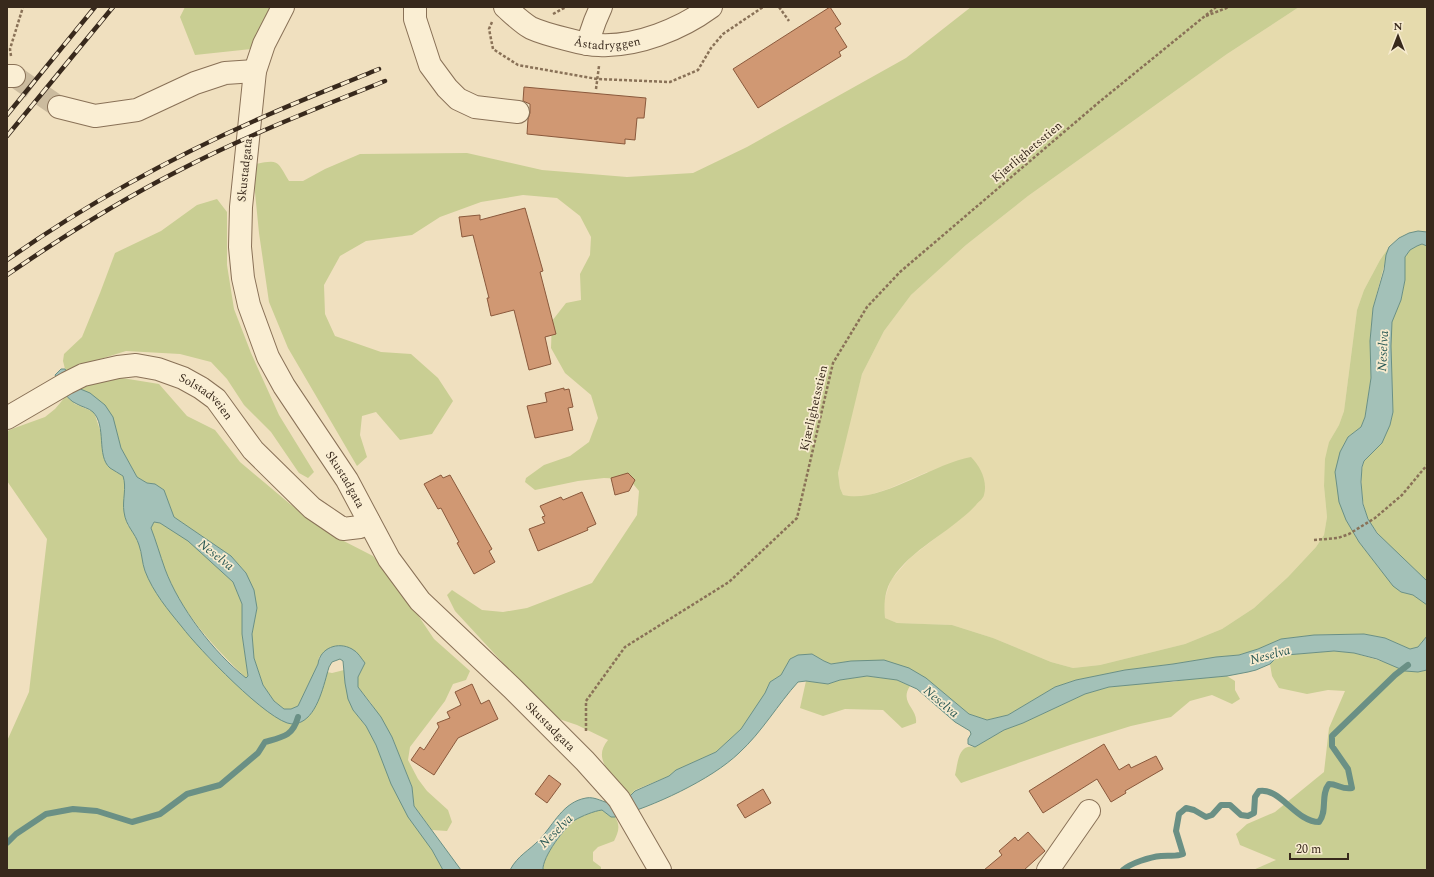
<svg xmlns="http://www.w3.org/2000/svg" width="1434" height="877" font-family="Spectral,serif">
<style>
.farmland{fill:#e6dbad}
.green{fill:#c9ce93}
.water{fill:#a3c1b8;stroke:#6a9085;fill-rule:evenodd}
.lines{fill:none;stroke-linecap:round;stroke-linejoin:round}
.stream{stroke:#6a9085;stroke-width:6}
.building{fill:#d09873;stroke:#8a593c}
.minor-tunnel{stroke:#cbbb9e;stroke-width:22;stroke-dasharray:22 11;stroke-linecap:butt}
.minor-casing{stroke:#897157;stroke-width:24}
.path{stroke:#897157;stroke-width:2.5;stroke-dasharray:3 2;stroke-linecap:butt}
.minor{stroke:#faeed3;stroke-width:22}
.rail-casing{stroke:#38291c;stroke-width:4.5}
.rail{stroke:#f7ebcf;stroke-width:3;stroke-dasharray:9;stroke-linecap:butt}
.labels{text-anchor:middle;dominant-baseline:central;stroke-width:3.5;stroke-linejoin:round;paint-order:stroke}
.street-label{font-size:12px;fill:#38291c;stroke:#f7ebcf}
.water-label{font-size:13px;font-style:italic;fill:#2a5955;stroke:#f7ebcf}
</style>
<rect width="100%" height="100%" fill="#f0e0bf"/>
<path class="farmland" d="M1299 7H1427V232L1418 231 1399 238 1389 247 1380 260 1364 290 1357 310 1344 411 1339 425 1329 442 1324 486 1327 517 1324 535 1316 547 1288 577 1254 608 1222 629 1185 644 1100 665 1073 668 1051 662 993 638 952 625 897 623 885 618 884 601 891 580 910 558 969 512 927 472 888 489 866 496 851 497 843 495 840 488 838 473 851 415 862 374 884 331 911 295 966 245 1028 196 1227 54Z"/>
<path class="green" d="M185 7H281L260 48 195 55 180 17Z
M971 7H1299L1227 54 1028 196 966 245 911 295 884 331 862 374 838 473 840 488 843 495C880 504 932 464 971 457 980 466 988 481 984 495 983 499 978 502 976 505 951 532 912 548 892 579 884 592 884 604 885 618L897 623 952 625 993 638 1051 662 1073 668 1100 665 1185 644 1222 629 1254 608 1288 577 1316 547 1324 535 1327 517 1324 486 1325 459 1329 442 1339 425 1344 411 1357 310 1364 290 1380 260 1389 247 1373 308 1370 341 1371 378 1365 417 1361 427 1348 437 1340 452 1346 520 1359 542 1379 568 1401 592 1413 595 1427 604V636L1418 647 1410 649 1385 638 1364 634 1314 635 1281 639 1258 649 1239 655 1216 657 1173 664 1125 670 1076 680 1055 687 1008 715 986 720 969 714 926 678 851 661 831 664 824 661 812 654 790 659 781 675 770 682 765 693 741 729 716 752 676 770 669 776 635 790 629 797C624 790 619 784 614 776 612 773 609 772 607 769 600 758 600 750 608 740L577 725 553 717 455 611 447 595 452 590 482 610 503 612 527 608 592 583 637 515 639 491 629 479 604 478 578 481 535 490 525 482 526 478 544 465 570 456 589 442 598 418 591 395 565 373 551 348 552 321 566 303 581 300 580 274 590 255 591 237 580 216 557 198 523 195 481 202 440 217 412 235 366 241 340 256 324 285 325 314 335 336 381 352 411 354 438 378 453 401 432 434 400 440 376 412 362 416 360 435 367 457 357 466 288 348 269 302 259 233 253 172 256 164C279 159 277 161 289 181H303L325 169 360 154 467 153 542 170 627 177 693 173 747 147 906 58Z
M217 199 227 212V265L234 309 251 353 279 415 314 472 308 478 299 473 271 432 244 405 227 379 211 362 180 354 126 351 94 361 69 374 65 369 63 361 64 354 82 337 100 293 115 253 161 231 197 205Z
M1422 244 1427 246V581C1411 566 1376 537 1368 518 1364 510 1363 501 1362 492 1361 481 1361 471 1364 461L1390 425 1393 412 1391 346 1392 321 1401 300 1405 280V257L1410 250 1417 246Z
M116 377 159 384 187 416 215 430 240 462 290 504 334 536 373 556 393 578 434 639 470 671 466 680 453 684 445 701 410 747 408 760 418 779 427 791 448 810 452 822 447 831 432 830 414 806 412 787 392 737 371 703 358 687V677L365 663C356 653 347 642 332 647 328 649 323 654 319 657L318 664 298 706 291 709H284L274 701 263 685 254 658 252 634 257 608 246 573 231 556 174 517 164 490 155 484 147 483 137 477 121 448 117 433 78 388Z
M66 396 75 404 94 412 102 436 103 448 110 468 123 476 125 483 127 524 135 535 139 544 145 572 208 657 236 684 267 711 292 724 300 723 314 709 327 672 332 673 344 670 345 683 353 710 366 726 376 745 384 764 443 870H7V741L29 692 47 539 7 481V433L9 430 45 417 55 409Z
M154 522 160 523 188 540 233 582 242 604V634L248 676 246 678C213 646 181 612 165 569 159 555 156 541 151 528Z
M1334 651 1354 653 1418 672 1427 670V870H1253L1276 860 1240 845 1236 834 1247 824 1275 812 1324 772 1329 728 1345 691 1328 690 1307 694 1279 688 1272 676 1270 664 1276 658 1286 655Z
M867 676 897 680 910 686C899 703 918 708 916 723L902 728 883 710 845 709 823 716 800 708 806 681 828 684 840 680Z
M1227 676 1235 681V690L1240 699 1232 704 1212 695 1190 701 1171 717 1131 726 1073 744 961 783 955 775C958 763 958 743 975 747L1004 730 1023 723 1085 694 1109 687 1142 683 1173 682 1188 679Z
M597 810H602L611 817H615C621 826 618 833 614 841L598 847 593 852V861L601 867V870H543C542 857 564 830 574 821 580 816 590 814 597 810Z"/>
<path class="water" d="M1418 231 1427 232V246L1422 244 1417 246 1410 250 1405 257V280L1401 300 1392 322 1391 346 1393 412 1390 425 1382 443 1364 461 1362 467 1361 482 1363 504 1368 519 1377 533 1427 581V605L1413 595 1401 592 1393 586 1359 542 1346 520 1339 502 1335 472 1340 452 1348 437 1361 427 1365 417 1371 378 1370 341 1373 308 1384 270 1386 255 1389 247 1399 238 1409 233Z
M61 369H65L78 388 90 393 105 405 113 417 121 448 137 477 147 483 155 484 164 490 174 517 231 556 246 573 254 590 257 608 252 634 254 658 263 685 274 701 284 709H291L298 706 318 664C320 648 338 641 352 649 358 652 361 658 365 663L358 677V687L381 717 392 737 412 787 414 806 461 870H443L432 850 408 817 391 784 376 745 366 726 353 710 348 699 345 683 343 661 340 659 332 662 329 667C324 684 318 714 301 722 299 723 295 724 292 724 269 723 197 647 182 627 168 610 153 592 145 571 142 563 142 553 139 545 135 532 126 527 124 512 122 500 127 488 123 476 119 473 114 471 110 468 96 456 107 426 93 412 89 408 82 407 77 404 65 399 61 386 55 375ZM154 522 160 523 188 541 233 582 242 604V634L248 676 246 678C214 653 179 607 165 569 160 555 156 541 151 528Z
M1364 634 1385 638 1410 649 1418 647 1427 636V670L1418 672 1405 671 1377 659 1354 653 1334 651 1286 655 1276 658 1270 664 1256 670 1248 672 1227 676 1109 687 1085 694 1023 723 1004 730 975 747 968 744V739L971 734 970 731 955 722 917 689 897 680 867 676 840 680 828 684 806 681 798 682C778 704 762 732 739 753 711 780 652 807 615 817H611L602 810C594 811 582 816 575 820 565 827 542 857 543 870H510C518 855 529 851 540 839 554 824 563 802 586 798 595 796 604 803 613 804L629 797 635 791 669 776 676 770 716 752 741 729 765 693 770 682 781 675 790 659 798 655 812 654 824 661 831 664 851 661 884 660 909 668 926 678 969 714 987 720 1008 715 1055 687 1076 680 1125 670 1173 664 1216 657 1239 655 1258 649 1281 639 1314 635Z"/>
<g class="lines">
<path class="stream" d="M7 843 16 834 46 814 73 809 97 811 132 822 160 814 187 794 220 785 258 753 265 742C283 737 293 736 298 717
M1123 870C1131 863 1150 857 1161 856 1170 855 1176 857 1183 854L1176 831 1179 814 1186 808 1194 810 1206 817 1212 815 1221 805H1230L1241 815 1248 816 1254 813 1255 797 1259 791C1280 787 1296 822 1319 822 1328 811 1320 795 1329 784 1338 784 1342 790 1352 788L1348 769 1332 746V736L1395 675 1408 665"/>
</g>
<path class="building" d="M830 7 841 24 835 28 847 47 839 52 841 56 758 108 733 69Z
M524 87 646 98 644 118H637L635 140 625 139V144L527 134 528 119 530 113V104L523 101Z
M525 208 543 271 540 272 556 334 545 337 551 364 529 370 514 310 491 316 487 298H489L473 235 462 237 459 217 480 215V220Z
M564 388V390L569 389 573 407 568 408 573 430 535 438 527 406 547 402 545 393Z
M628 473 635 480 629 491 615 495 611 478Z
M441 475 443 478 450 475 492 549 489 551 495 562 474 574 457 543 459 542 441 508 438 509 424 484Z
M582 492 596 524 587 528 588 530 538 551 529 529 545 523 542 517 545 516 540 506 561 497 563 500Z
M472 684 481 704 489 700 498 719 458 738 434 775 411 760 420 747 424 750 439 727 437 723 450 718 447 712 461 705 455 692Z
M1104 744 1119 770 1129 764 1131 768 1156 756 1163 769 1125 791 1126 793 1111 802 1097 779 1043 813 1029 791Z
M549 775 561 784 547 803 535 794Z
M763 789 771 803 745 818 737 805Z
M1028 832 1045 851 1024 870H984L1002 855 999 851 1015 837 1018 841Z"/>
<g class="lines">
<path class="minor-tunnel" d="M14 76 59 107"/>
<defs>
<g id="minor">
<path id="s1" d="M283 7 264 44 255 71 241 207 240 247 243 278 249 305 268 357 284 386 347 480 389 559 420 601 512 688 585 761 619 799 660 870"/>
<path d="M415 7V19L430 65 447 88 458 99 475 107 518 112"/>
<path id="s2" d="M505 7C513 14 522 23 531 28 542 33 554 36 566 39 577 42 588 45 599 45 637 47 681 29 711 7"/>
<path d="M587 44 595 21 601 7"/>
<path d="M7 76H14"/>
<path d="M59 107 95 116 137 110 195 83 225 73 255 71"/>
<path id="s3" d="M7 418 67 383 83 375 118 367 136 365 158 369 183 378 201 388 216 399 253 450 312 508 343 529 360 527 369 522"/>
<path d="M1048 870 1089 811"/>
</g>
</defs>
<use href="#minor" class="minor-casing"/>
<path class="path" d="M779 7 789 21
M553 14 566 7
M1206 16 1229 7
M492 22 489 29 493 49 518 65 597 79 670 82 698 70 711 48 723 34 763 7
M11 56 10 49 23 7
M596 89 599 66
M1314 540 1338 538 1349 534 1375 518 1402 495 1427 465
M586 731V701L625 647 729 582 797 518 833 363 867 307 900 272 1098 103 1216 7"/>
<use href="#minor" class="minor"/>
<defs>
<path id="rail" d="M7 115 95 7
M7 136 113 7
M7 260C89 202 178 154 270 114 306 98 343 84 379 69
M7 275C62 237 119 201 178 171 245 136 315 109 385 81"/>
</defs>
<use href="#rail" class="rail-casing"/>
<use href="#rail" class="rail"/>
</g>
<g class="labels">
<g class="street-label">
<text stroke="none"><textPath href="#s2" startOffset="112">Åstadryggen</textPath></text>
<text transform="translate(1027 152) rotate(-40)">Kjærlighetsstien</text>
<text transform="translate(245 170) rotate(-84)">Skustadgata</text>
<text stroke="none"><textPath href="#s3" startOffset="220">Solstadveien</textPath></text>
<text transform="translate(814 408) rotate(-77)">Kjærlighetsstien</text>
<text stroke="none"><textPath href="#s1" startOffset="506">Skustadgata</textPath></text>
<text stroke="none"><textPath href="#s1" startOffset="830">Skustadgata</textPath></text>
</g>
<g class="water-label">
<text transform="translate(1383 351) rotate(-87)">Neselva</text>
<text transform="translate(216 555) rotate(38)">Neselva</text>
<text transform="translate(1270 655) rotate(-15)">Neselva</text>
<text transform="translate(941 702) rotate(40)">Neselva</text>
<text transform="translate(556 831) rotate(-45)">Neselva</text>
</g>
</g>
<rect width="1434" height="877" fill="none" stroke="#38291c" stroke-width="16"/>
<g transform="translate(1398 36)" stroke="#f7ebcf" stroke-width="3" paint-order="stroke">
<path d="M0-3L7 15L0 10L-7 15Z" fill="#38291c"/>
<text y="-6" font-size="11" font-weight="bold" text-anchor="middle" fill="#38291c">N</text>
</g>
<path d="M1290 853v6h58v-6" fill="none" stroke="#38291c" stroke-width="2"/>
<text x="1296" y="853" font-size="12" fill="#38291c" stroke="#f7ebcf" stroke-width="3" paint-order="stroke">20 m</text>
</svg>
